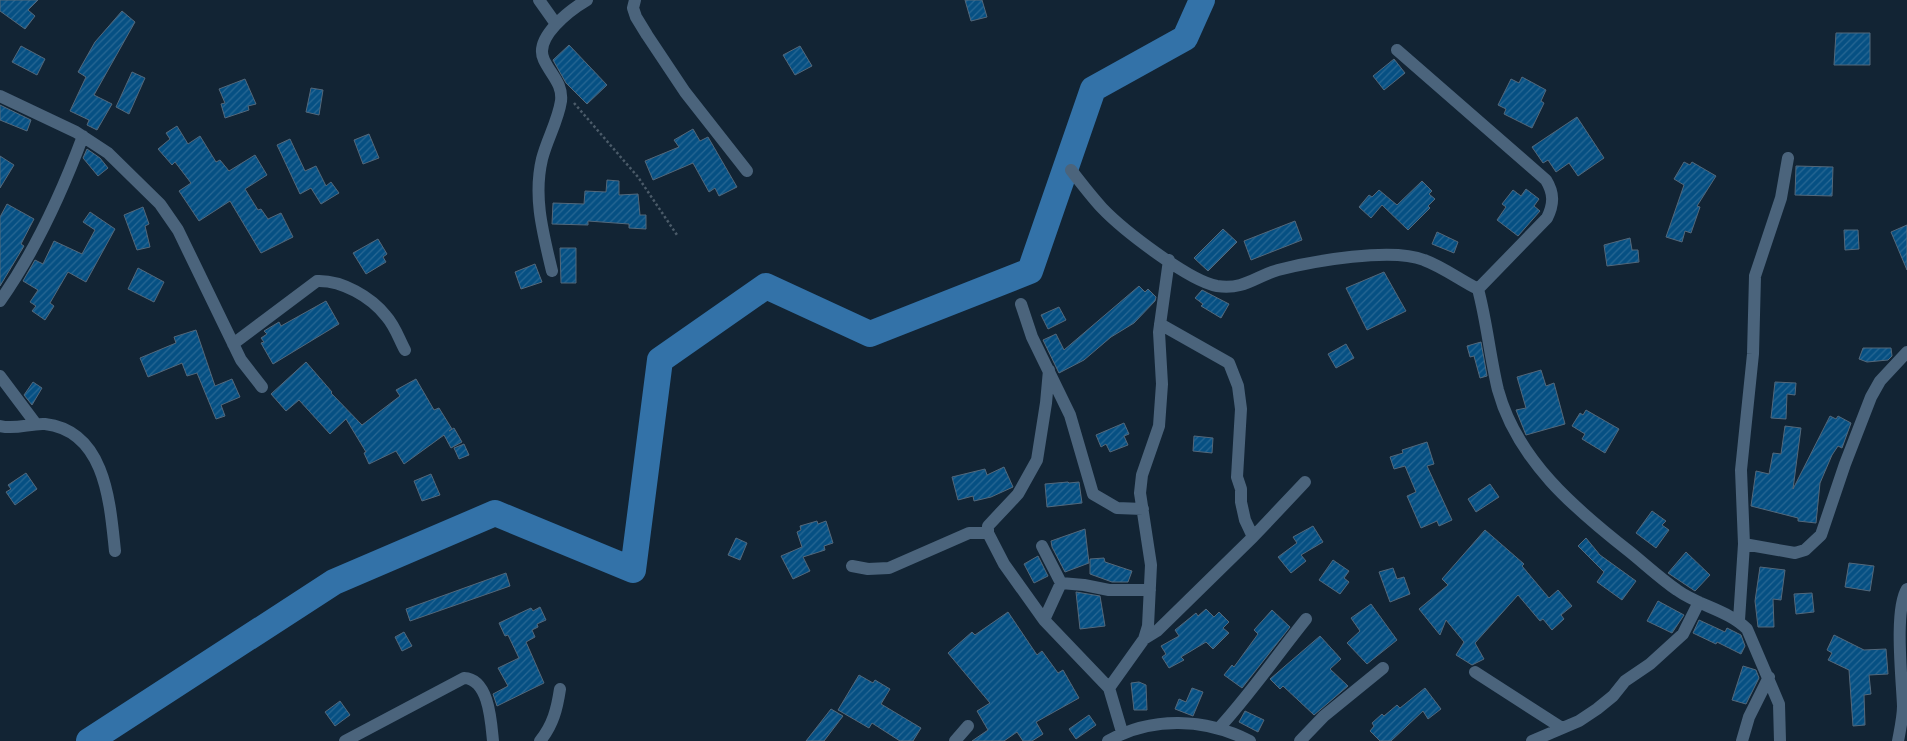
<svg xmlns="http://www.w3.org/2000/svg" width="1907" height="741" font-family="Ubuntu,sans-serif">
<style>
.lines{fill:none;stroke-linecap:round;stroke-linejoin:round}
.river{stroke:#3372a8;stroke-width:26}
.building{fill:url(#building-hatch);stroke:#53687b}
.path{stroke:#4b5b69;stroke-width:2.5;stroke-dasharray:2.5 2.5;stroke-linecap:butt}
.street{stroke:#4b647c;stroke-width:12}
</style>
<defs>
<pattern id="building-hatch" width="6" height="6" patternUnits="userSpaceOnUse" patternTransform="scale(1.25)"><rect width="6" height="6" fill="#065083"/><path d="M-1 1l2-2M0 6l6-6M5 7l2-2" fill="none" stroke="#296894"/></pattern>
</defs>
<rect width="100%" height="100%" fill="#122434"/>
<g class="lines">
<path class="river" d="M89 741 334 582 495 513 633 570 660 360 766 286 870 334 1030 271 1093 89 1185 38 1202 0"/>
</g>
<path class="building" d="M0 0H38L28 10 35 16 25 29 0 11Z
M965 0H982L987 17 971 21Z
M122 11 135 22 94 95 112 104 97 130 87 125 89 120 70 111 86 77 78 72 95 42Z
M1836 33H1870V65H1834Z
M569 45 607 85 587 104 566 83 553 60Z
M21 46 45 59 37 75 12 62Z
M800 46 812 66 795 75 783 55Z
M1394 59 1405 73 1384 90 1373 76Z
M132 72 145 78 129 114 116 107Z
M1522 77 1546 90 1541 101 1544 103 1532 128 1504 114 1506 109 1498 105 1511 79 1519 83Z
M245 79 256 104 248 106 249 110 225 118 221 104 225 103 219 89Z
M311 88 323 90 319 115 306 112Z
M0 105 31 120 27 131 0 120Z
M1577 117 1604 158 1578 176 1569 163 1556 172 1548 160 1543 163 1532 147Z
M177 126 188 144 200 136 216 162 220 160 229 171 255 155 267 175 245 189 258 210 261 209 268 219 281 213 293 237 261 253 230 201 199 221 179 191 191 183 175 162 172 165 158 149 170 139 166 133Z
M693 129 700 141 708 137 737 187 719 196 715 188 709 192 693 163 653 180 645 161 679 147 674 140Z
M369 134 379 158 363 164 354 140Z
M290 139 305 171 316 166 326 186 331 182 339 193 321 204 311 188 300 194 277 145Z
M87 149 100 158 108 168 98 176 83 158Z
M0 156 14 165 0 188Z
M1684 162 1690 165 1692 162 1716 176 1697 206 1700 207 1691 233 1685 231 1682 242 1666 237 1684 185 1674 179Z
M1796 166 1833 167 1832 196 1795 195Z
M607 180 619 181V195L638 194 640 215H646V229L629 228V224L588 221V225L552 224 553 203 584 204 585 191 606 192Z
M1422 181 1432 191 1429 194 1435 199 1428 206 1430 208 1408 230 1382 205 1371 218 1359 207 1369 195 1372 197 1379 190 1397 205Z
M1526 189 1539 199 1534 206 1540 211 1518 236 1497 220 1506 207 1502 204 1513 190 1521 196Z
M7 204 34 219 21 244 24 246 0 286V217Z
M143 207 149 224 145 226 150 247 137 250 124 215Z
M90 212 115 229 86 282 68 272 50 303 54 306 45 320 32 311 36 306 30 302 38 290 23 281 35 260 43 264 54 241 82 254 95 230 83 222Z
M1295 221 1302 240 1251 260 1244 241Z
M1907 225V270L1891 232Z
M1223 229 1237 242 1208 271 1194 258Z
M1844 230H1858L1859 249 1845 250Z
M1437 232 1458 242 1454 253 1432 244Z
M1630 238 1632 250H1638L1639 262 1607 266 1604 245Z
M378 239 387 254 383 257 386 262 366 274 353 253Z
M560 248H576V283H561Z
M535 264 542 282 521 289 515 272Z
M138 268 164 282 154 302 128 289Z
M1384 272 1406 311 1367 330 1346 288Z
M1139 286 1145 292 1148 289 1156 297 1155 301 1134 323 1111 337 1084 360 1059 373 1043 340 1056 334 1064 350Z
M1202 290 1229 304 1221 318 1201 306 1203 304 1195 298Z
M326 301 339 324 273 364 261 343 264 342 261 338 267 334 264 331 279 322 281 326Z
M1059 307 1066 320 1048 329 1041 315Z
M196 330 215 386 232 379 240 397 221 405 225 416 216 419 197 373 187 376 182 363 148 377 140 358 176 343 174 337Z
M1481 342 1487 376 1480 378 1474 356 1470 357 1467 346Z
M1346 344 1354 358 1336 368 1328 354Z
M1863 348H1891L1892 356 1888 360 1867 362 1859 359Z
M306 362 332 392 331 393 362 425 400 396 396 390 416 379 434 410 439 408 452 429 449 431 454 428 462 442 451 448 444 435 404 464 396 451 369 464 364 453 366 452 346 419 330 434 299 400 286 411 271 394Z
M1541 370 1546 386 1554 383 1565 424 1526 435 1516 410 1526 408 1517 377Z
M33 382 42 388 32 405 24 395Z
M1775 382 1796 383 1795 395 1787 394 1786 419 1771 418Z
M1586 410 1619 429 1605 453 1582 439 1585 434 1572 426 1580 413 1583 415Z
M1830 416 1836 419 1838 416 1851 423 1842 448 1838 446 1832 455 1820 483 1816 523 1798 521V518L1751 506 1756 471 1769 474 1773 453 1781 454 1785 426 1801 428 1793 489Z
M1124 423 1129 434 1124 436 1128 445 1110 452 1106 444 1101 447 1096 435Z
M1194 436 1213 438 1212 453 1193 451Z
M1427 442 1434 464 1427 466 1452 520 1439 526 1437 521 1421 528 1407 496 1416 492 1405 466 1394 469 1390 457 1403 453 1402 450Z
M464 444 469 455 459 459 454 448Z
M1004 467 1013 487 991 497 974 501 973 496 958 500 952 477 985 469 987 475Z
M26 473 37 489 15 505 6 492 11 489 8 485Z
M431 474 440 495 422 501 414 481Z
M1068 482 1069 483 1079 482 1082 503 1047 507 1045 484Z
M1490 484 1499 497 1476 512 1468 499Z
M1652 511 1666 521 1662 525 1669 530 1656 548 1636 533Z
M817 521 818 524 826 521 833 543 824 546 825 550 803 557 810 571 793 579 781 556 802 547 797 532 801 530 800 526Z
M1313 526 1323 542 1301 555 1306 561 1291 573 1278 557 1297 543 1293 537Z
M1085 529 1089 563 1065 572 1052 547 1051 541Z
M1485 530 1524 564 1522 566 1549 598 1558 590 1572 606 1561 615 1564 619 1552 630 1543 619 1540 621 1518 595 1475 643 1484 659 1472 665 1456 655 1464 642 1446 620 1440 635 1419 609 1448 585 1442 579Z
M736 538 747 543 740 560 728 555Z
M1586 538 1600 555 1636 581 1622 600 1597 582 1604 572 1578 546Z
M1686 552 1710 575 1695 591 1668 573Z
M1038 556 1048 576 1034 583 1024 564Z
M1104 558 1105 562 1132 571 1128 582H1112L1090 574V559Z
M1333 560 1349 571 1344 578 1349 582 1340 594 1319 580Z
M1849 563 1874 566 1870 591 1845 587Z
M1760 567 1785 570 1781 600 1773 599 1774 627H1758L1755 601Z
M1393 568 1397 579 1404 577 1410 594 1390 602 1379 572Z
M506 573 510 586 410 621 406 609Z
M1076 592 1100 596 1105 626 1080 629Z
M1812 593 1814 612 1796 614 1794 594Z
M1658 601 1684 615 1672 633 1647 621Z
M1371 604 1397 640 1367 664 1347 643 1360 631 1351 618Z
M540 607 546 620 537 624 538 627 532 630 535 637 526 642 544 683 497 706 493 694 508 686 498 668 519 658 508 635 505 636 499 623 531 608 533 611Z
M1206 609 1214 617 1219 612 1229 622 1223 628 1229 633 1213 649 1206 642 1181 657 1184 660 1169 668 1162 657 1166 654 1161 646 1179 636 1175 630 1196 613 1198 616Z
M1272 610 1290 627 1242 688 1224 675 1232 665 1234 667 1258 634 1254 630Z
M1008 612 1037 655 1042 651 1058 673 1063 670 1079 698 1036 722 1043 734 1032 741H1023L1017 732 1004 741H972L988 730 977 711 990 703 948 653 972 632 975 635Z
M1699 620 1725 632 1727 628 1741 635 1745 646 1741 654 1717 642 1716 644 1693 633Z
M404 632 412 646 402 651 395 637Z
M1834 635 1864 650 1886 649 1888 674 1869 675 1871 694 1864 695 1865 725 1853 726 1849 670 1828 660 1832 653 1827 650Z
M1320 636 1341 659 1330 669 1348 686 1314 715 1283 686 1280 689 1270 679Z
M1743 666 1756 670 1759 678 1746 704 1732 700Z
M859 675 873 683 875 680 890 689 881 704 921 728 913 741H900L872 723 869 728 838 710Z
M1139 682 1146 685 1147 710H1134L1131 683Z
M1192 688 1203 692 1193 716 1175 709 1179 699 1186 702Z
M1425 688 1441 709 1428 719 1423 711 1391 741H1380L1370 731 1374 726 1372 723 1382 714 1384 716 1397 705 1400 708Z
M340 701 350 715 335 726 325 712Z
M831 709 843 716 824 741H806Z
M1245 711 1264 720 1258 732 1239 722Z
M1089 715 1096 725 1076 739 1069 729Z"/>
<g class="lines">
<path class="path" d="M574 103 638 177 677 235"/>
<path class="street" d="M539 0 556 24
M635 0 633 8 636 17 647 35 685 92 747 171
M1397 50 1546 180C1554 193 1554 204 1547 218L1478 289
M0 96 76 132 108 153 160 204 178 230 241 360 262 387
M1071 170C1081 183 1091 196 1102 208 1123 230 1189 281 1217 286 1245 290 1256 276 1278 270 1313 261 1392 247 1424 260 1443 267 1460 280 1478 289 1487 323 1490 357 1498 390 1517 460 1575 509 1630 552 1646 565 1661 579 1677 590 1699 606 1728 610 1747 629L1779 704 1780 741
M552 271C543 233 533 197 542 159 547 139 558 121 561 101 563 84 551 75 544 60 533 38 570 10 587 0
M0 301C36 250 61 195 83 136
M1021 304 1032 337 1070 415 1093 494 1117 508 1143 509
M1160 324 1229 363 1238 386 1241 409 1237 477 1241 489V502L1245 520 1253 537
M233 344 317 281C342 280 371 297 386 316 395 326 399 339 405 350
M1049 370 1046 403 1037 460 1018 494 988 526V533L1004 564 1044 620 1109 688 1122 732
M0 376 36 424
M0 426C16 430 30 423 45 424 106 431 110 504 115 551
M1744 544 1795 553 1805 550 1821 535 1845 464 1871 397 1880 381 1907 352
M1042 546 1061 583 1044 620
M852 566 868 569 889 568 969 533H988
M1061 583 1084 585 1109 590H1150
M1739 620 1744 544 1741 470 1753 354 1755 276 1781 198 1788 158
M1144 639 1157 631 1253 537 1305 482
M1475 672 1562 728
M1109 688 1144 639 1148 626 1151 565 1140 493 1142 475 1159 426 1162 384 1159 332 1169 260
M1220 727C1251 693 1277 655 1306 619
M345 741 464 678C489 679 491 721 493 741
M540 741C553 725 557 709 560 689
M955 741 968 726
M1108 741C1152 716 1205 718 1250 741
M1300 741 1324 716 1383 668
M1532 741 1579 721 1597 709 1613 696 1625 681 1650 664 1683 634 1699 602
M1742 741 1749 717 1769 677
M1898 741C1900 730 1903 717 1903 706 1902 679 1894 610 1907 589"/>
</g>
</svg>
